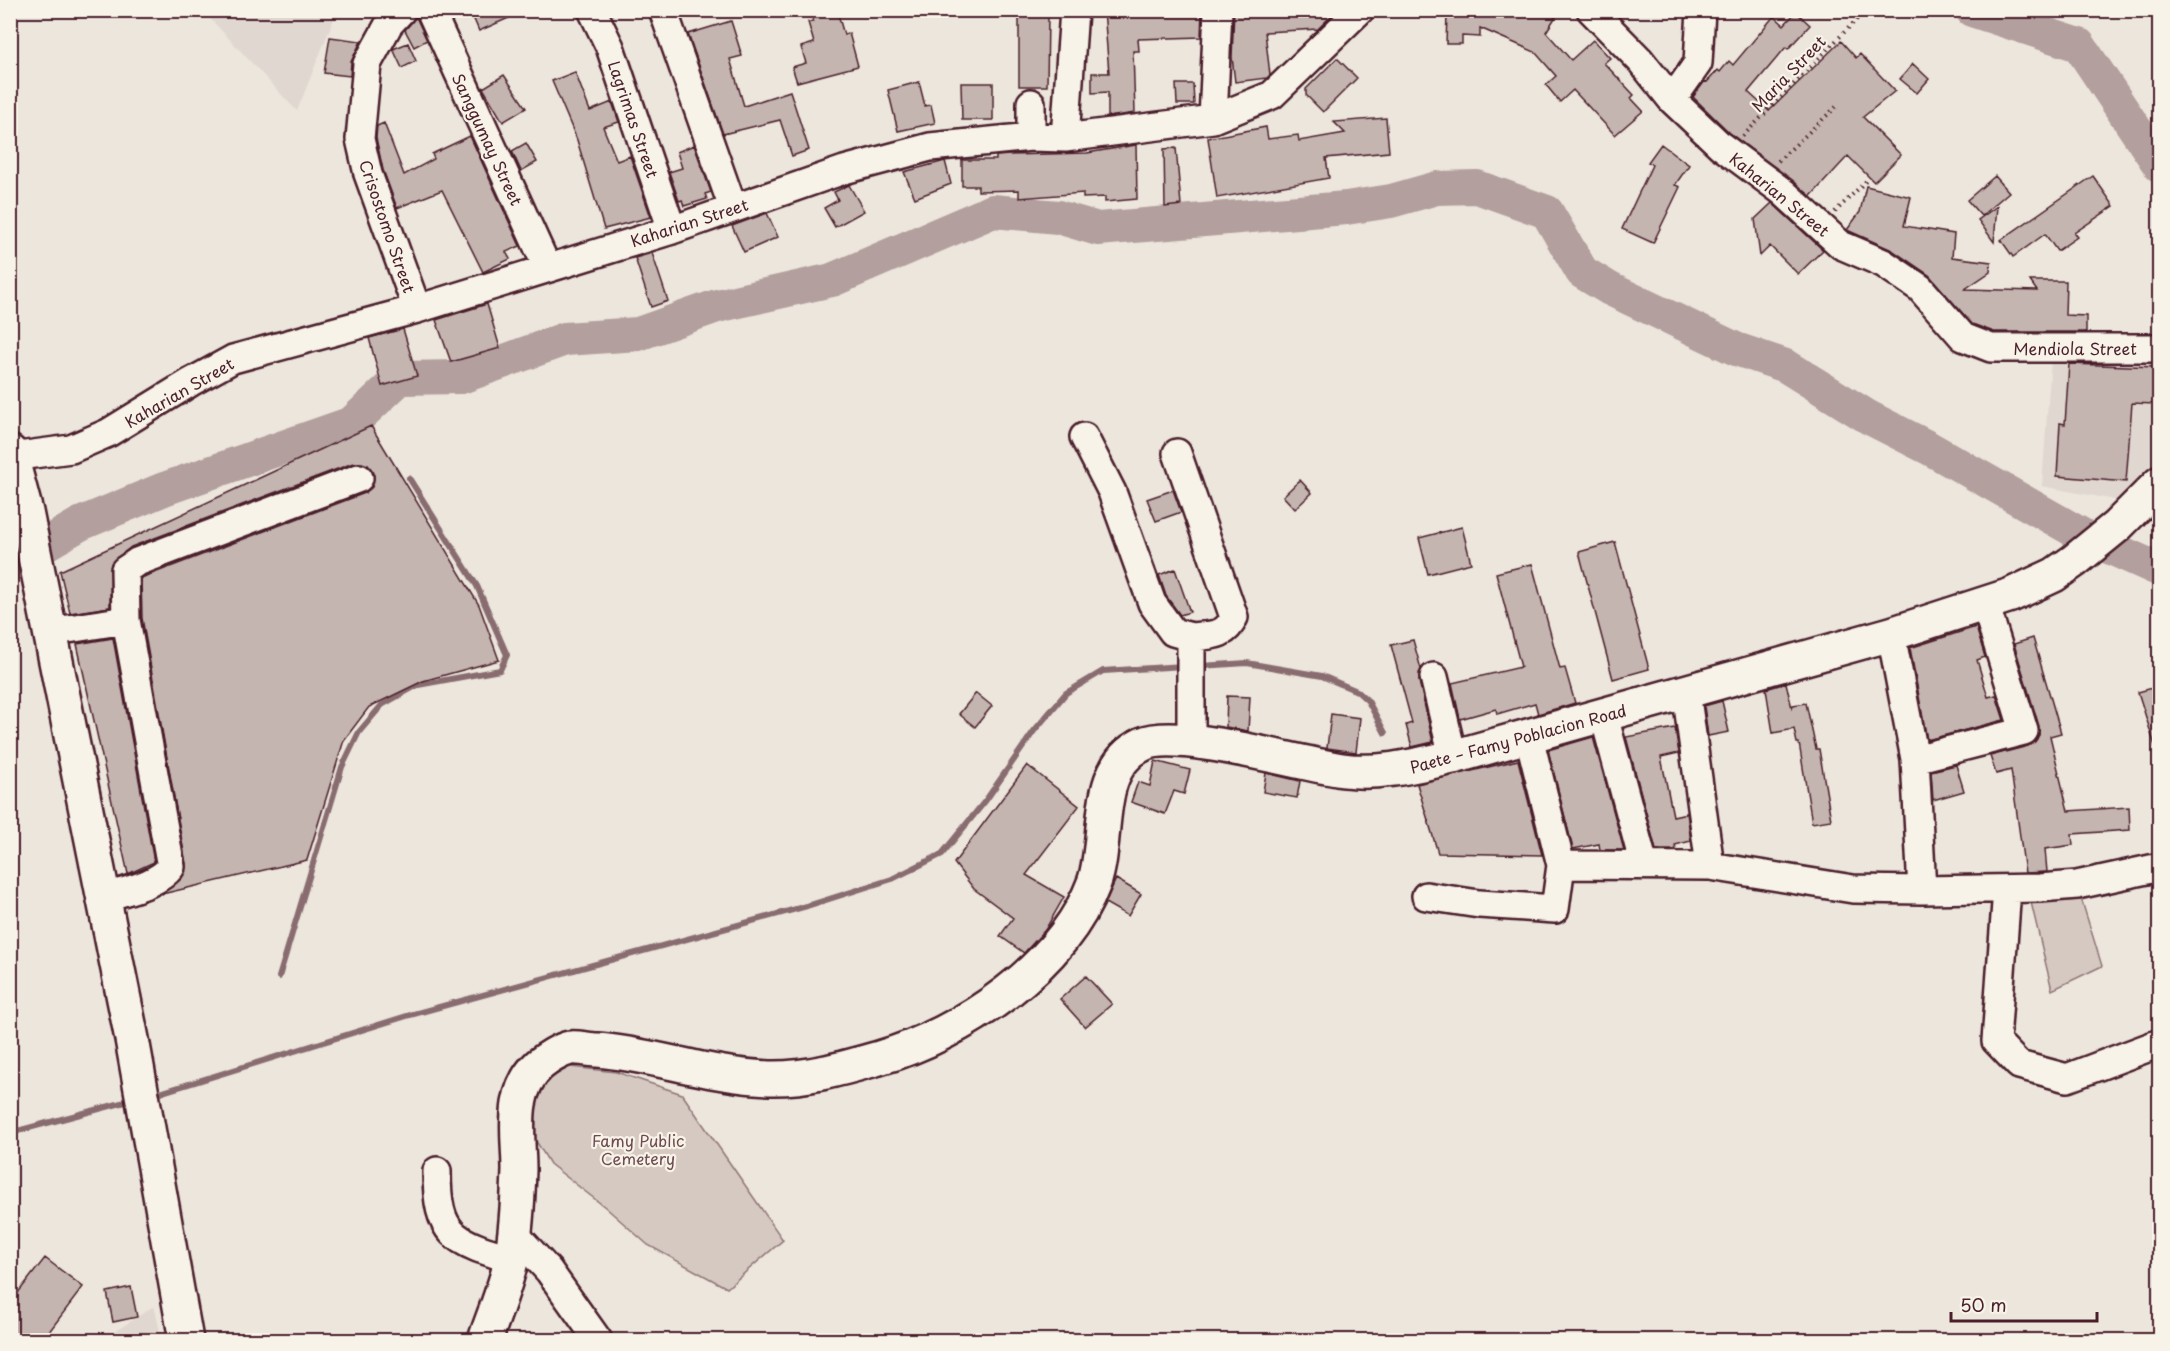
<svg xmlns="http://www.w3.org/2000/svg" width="2170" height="1351" font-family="'Playpen Sans',sans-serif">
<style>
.built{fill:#e0d7d0}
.green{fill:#d5c9c2;stroke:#907476;stroke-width:1.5}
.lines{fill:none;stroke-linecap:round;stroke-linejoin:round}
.stream{stroke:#896c6f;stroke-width:6}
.river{stroke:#b39f9d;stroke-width:34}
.building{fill:#c4b5b0;stroke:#4a1f2b;stroke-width:1.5}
.minor-casing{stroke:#4a1f2b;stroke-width:32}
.major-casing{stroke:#4a1f2b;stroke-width:38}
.path{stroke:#4a1f2b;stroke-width:4;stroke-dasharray:1.5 4.5;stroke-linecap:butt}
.minor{stroke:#f7f3e8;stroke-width:27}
.major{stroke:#f7f3e8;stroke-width:33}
.labels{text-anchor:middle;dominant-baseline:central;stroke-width:4.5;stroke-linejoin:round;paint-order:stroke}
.street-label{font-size:16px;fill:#4a1f2b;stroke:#f7f3e8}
.park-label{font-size:16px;fill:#6d4a51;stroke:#f7f3e8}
</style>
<rect width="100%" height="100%" fill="#ece6dd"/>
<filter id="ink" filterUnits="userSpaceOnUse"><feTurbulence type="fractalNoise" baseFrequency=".0167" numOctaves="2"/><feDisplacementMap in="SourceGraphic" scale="12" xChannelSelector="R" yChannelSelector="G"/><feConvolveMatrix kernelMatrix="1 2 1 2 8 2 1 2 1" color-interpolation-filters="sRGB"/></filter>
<g filter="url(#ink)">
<path class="built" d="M203 11H337L297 111Z
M2159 358V466L2126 502 2042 486 2051 359Z
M154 1306 162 1340H102Z"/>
<path class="green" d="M2077 885 2102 966 2052 990 2030 898Z
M570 1067 616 1072 682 1094 783 1240 727 1288 648 1245 605 1207 550 1164 530 1131 536 1105 546 1080Z"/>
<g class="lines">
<path class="stream" d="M1201 666 1247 663 1322 676 1357 691 1368 701 1385 733
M279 977 342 767 359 732 382 705 418 685 500 670 507 655 477 586 409 478
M150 1096 410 1015 807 906 892 879 942 854 986 800 1034 731 1066 693 1103 671 1184 666
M10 1133 125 1102"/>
<path class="river" d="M1972 10 2079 45 2160 166
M10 565 80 524 164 489 352 423 400 378 461 377 565 339 638 334 717 306 832 280 993 211 1058 217 1098 229 1346 208 1391 201 1437 188 1477 187 1547 212 1582 272 1610 289 1736 349 1786 366 1868 417 1929 448 2084 536 2160 570"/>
</g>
<path class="building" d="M470 10H527L479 31Z
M810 10H834L835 15 838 14 844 35 849 33 858 66 797 82 792 67 806 63 801 47 814 43 808 22 813 21Z
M1104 10H1202L1201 37 1138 39 1139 51H1133L1135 113 1108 117V92L1092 93V73H1109Z
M1234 10H1337L1318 29 1265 32 1270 75 1267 78 1235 82 1232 57Z
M1439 10H1560L1546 32 1571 60 1593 40 1610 58 1604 63 1634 95 1631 98 1643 111 1615 135 1573 90 1560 102 1546 85 1556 76 1535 52 1480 28V37L1462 36V44H1446L1447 14Z
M1796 12 1810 25 1788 49 1786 47 1748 92 1769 111 1841 41 1856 58 1860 54 1895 91 1863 117 1901 155 1874 182 1848 156 1811 196 1731 134 1693 97 1705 81 1707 82 1718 70 1720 72 1729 61 1733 65 1774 16 1784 25Z
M1019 15H1048L1047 86H1019Z
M416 17 427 40 414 47 405 30Z
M731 21 742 56 730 59 744 106 790 91 809 150 792 156 780 120 723 134 688 34Z
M330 37 361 41 351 62 350 76 324 73Z
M408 43 416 61 402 68 393 49Z
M1337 58 1357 78 1323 112 1306 95V89Z
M1913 64 1929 79 1917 93 1900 79Z
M575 72 590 111 612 102 619 122 603 127 617 161 630 156 651 217 604 229 577 140 552 81Z
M504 75 526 108 503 122 483 88Z
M919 82 925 106 931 105 935 123 898 131 888 90Z
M961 83H993V120H962Z
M1176 84H1193L1194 104H1177Z
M1386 118 1389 152 1326 158 1329 178 1217 198 1208 138 1266 127 1268 139 1298 135 1299 141 1345 133 1334 122Z
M384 123 404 175 434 159 432 154 470 136 520 246 506 252 510 259 483 272 442 190 397 208 383 170 376 138 377 126Z
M526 143 537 162 521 171 512 151Z
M1661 144 1689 165 1675 185 1680 187 1653 243 1622 229 1652 165 1648 162Z
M694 145 711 192 705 194 707 199 684 206 682 200 679 201 669 172 682 168 677 152Z
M1136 145 1137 199 1105 202V197L1083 198V193L1019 198V190L978 191V186H962V160H996V156L1010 155 1087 153Z
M1176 148 1181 205 1165 207 1164 149Z
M945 161 951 184 915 198 904 172Z
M1995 176 2009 192 1981 216 1967 200Z
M2093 176 2114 206 2074 233 2077 237 2057 251 2045 234 2013 257 2001 240Z
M849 185 864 211 835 227 824 208 838 200 834 192Z
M1866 186 1911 197 1904 226 1954 234 1952 257 1991 262 1990 272 1965 289 2037 291 2030 281H2066L2065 315 2086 316V332H1994L1972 324 1929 275 1892 250 1847 230 1860 212Z
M1772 203 1823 250 1798 274 1770 246 1760 256 1755 219Z
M1997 206 1994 242 1978 220Z
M767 213 778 237 744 252 732 226Z
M652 253 668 301 651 307 635 258Z
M487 304 500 348 451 362 436 320Z
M403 329 417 376 382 386 369 338Z
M2069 364 2158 367 2155 404 2132 403 2126 482 2057 476 2060 423 2065 424Z
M371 426 479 605 499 660 423 681 369 707 344 740 307 860 162 894 182 878 186 864 142 618 141 578 365 493 372 487 374 473 368 465 353 463 131 547 111 563 110 607 70 613 60 571Z
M1300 480 1312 493 1295 509 1283 496Z
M1173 490 1181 512 1156 521 1147 499Z
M1462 527 1471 563 1428 574 1419 538Z
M1615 542 1649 669 1613 679 1579 552Z
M1532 564 1560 669 1565 668 1575 703 1538 714 1535 703 1497 714 1496 709 1460 719 1452 683 1521 667 1496 573Z
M1175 569 1190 612 1180 615 1166 596 1159 575Z
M1976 627 1985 657 1977 660 1988 697 1996 695 2004 720 1927 740 1910 648Z
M113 638 154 862 128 874 77 644Z
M2033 638 2061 733 2050 736 2068 811 2129 807 2130 830 2072 834 2073 845 2045 849 2047 872 2025 873 2011 770 1996 774 1990 756 2028 746 2039 735V726L2014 644Z
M1413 640 1421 669 1419 681 1433 742 1412 747 1406 725 1412 723 1391 645Z
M1786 683 1792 708 1793 705 1806 703 1816 749H1819L1831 820 1812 823 1799 743H1797L1794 729 1773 733 1766 689Z
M2160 686V749H2156L2138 692Z
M976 693 992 706 975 727 959 714Z
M1227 696 1250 697 1248 731 1226 727Z
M1722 701 1729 732 1708 736 1704 706Z
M1331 714 1360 718 1356 752 1327 748Z
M1675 728 1679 753 1661 757 1673 816 1687 813 1691 841 1675 845 1676 850H1656L1626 737Z
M1593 737 1624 850H1600L1599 844 1573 849 1548 750Z
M1518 760 1542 855 1438 853 1417 784Z
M1155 761 1190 770 1184 794 1174 791 1165 814 1131 802 1138 782 1150 786Z
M1027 765 1079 806 1026 875 1064 897 1045 930 1024 953 1000 936 1013 918 974 889 954 863Z
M1956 765 1964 791 1933 800 1931 771Z
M1266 773 1300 781 1297 798 1263 792Z
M1116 879 1141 894 1128 916 1105 903Z
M1086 976 1112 1004 1085 1027 1060 999Z
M45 1258 83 1287 42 1341H10V1303Z
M131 1287 137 1317 113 1322 107 1292Z"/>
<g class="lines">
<defs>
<path id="minor" d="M402 10 389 24 367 64 360 139 368 174 417 309
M430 10 547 267
M592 10 610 47 672 230
M663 10 733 208
M1591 10 1640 60 1672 100 1721 146 1783 192 1841 245 1883 263 1920 288 1963 337 1991 348H2160
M1672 100 1698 63 1701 10
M1213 119 1218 10
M1031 137V103
M1065 138 1074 10
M1084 437 1112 492 1152 603 1173 632 1191 637V741
M1177 453 1234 617C1226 637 1211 635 1191 637
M11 457 71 449 108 433 191 382 233 359 417 309 672 230 844 170 930 147 1031 137 1065 138 1213 119 1272 95 1360 10
M49 632 126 620 125 570 137 562 359 478
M1891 634 1915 759 1922 890
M1434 677 1453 757
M1686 691 1710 866
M1604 716 1644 865
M1529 737 1561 865
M1915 759 2024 731 1985 603
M2007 889 1996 1041 2019 1065 2067 1078 2160 1043
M1426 896 1479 904 1555 909 1561 865 1710 866 1853 889 1922 890 2040 888 2077 885 2160 867
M103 898C123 891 158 885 171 867L126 620
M437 1171C437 1236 453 1241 511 1259
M514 1233 549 1271 598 1340"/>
<path id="major" d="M10 452 26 512 132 1039 186 1340
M485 1340C494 1314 505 1288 511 1261 516 1232 518 1199 519 1170 519 1134 509 1093 539 1065 546 1059 560 1050 570 1048 578 1047 589 1050 598 1050 655 1055 711 1076 770 1078 807 1079 844 1068 879 1058 963 1034 1063 966 1094 883 1110 838 1092 768 1143 744 1178 728 1299 764 1343 770 1380 775 1417 765 1453 757L1891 634 2011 595 2054 575 2074 561 2117 526 2160 483"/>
</defs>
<use href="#minor" class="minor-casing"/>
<use href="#major" class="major-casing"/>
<path class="path" d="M1743 136 1866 10
M1778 161 1836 107
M1835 212 1867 180"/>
<use href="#minor" class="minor"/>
<use href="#major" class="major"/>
</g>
</g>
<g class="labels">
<g class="street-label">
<text transform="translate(1788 73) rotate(-46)">Maria Street</text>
<text transform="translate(634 119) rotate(71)">Lagrimas Street</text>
<text transform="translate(488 139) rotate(65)">Sanggumay Street</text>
<text transform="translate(1780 194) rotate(39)">Kaharian Street</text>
<text transform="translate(689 222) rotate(-18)">Kaharian Street</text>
<text transform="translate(388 226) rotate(71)">Crisostomo Street</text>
<text x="2075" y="348">Mendiola Street</text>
<text transform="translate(179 392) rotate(-30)">Kaharian Street</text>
<text transform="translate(1518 738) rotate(-15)">Paete – Famy Poblacion Road</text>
</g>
<g class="park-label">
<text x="638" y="1140">Famy Public<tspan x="638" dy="18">Cemetery</tspan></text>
</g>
</g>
<rect width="2170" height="1351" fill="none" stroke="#f7f3e8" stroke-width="36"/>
<rect x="18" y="18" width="2134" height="1315" fill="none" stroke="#4a1f2b" stroke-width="2" filter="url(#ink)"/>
<path d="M1951 1312v9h146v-9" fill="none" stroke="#4a1f2b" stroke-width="3"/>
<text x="1960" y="1312" font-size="18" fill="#4a1f2b" stroke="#f7f3e8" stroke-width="4.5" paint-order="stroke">50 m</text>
</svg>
